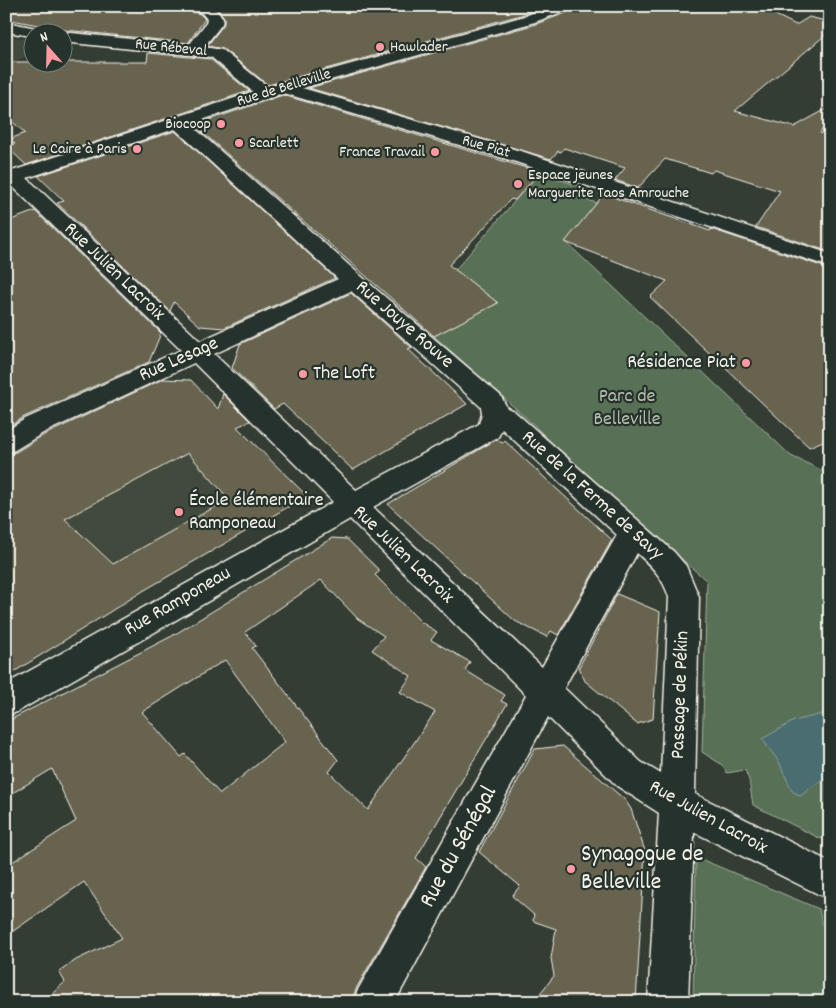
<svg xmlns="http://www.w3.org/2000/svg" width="836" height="1008" font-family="Dekko,sans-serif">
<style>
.built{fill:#43483c}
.green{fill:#587055;stroke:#a6b09e}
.water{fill:#4a6d71;stroke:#8ea2a1}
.building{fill:#676350;stroke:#f4f1e8;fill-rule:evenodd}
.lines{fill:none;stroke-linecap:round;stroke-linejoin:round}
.minor-casing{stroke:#f4f1e8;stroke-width:3}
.minor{fill:#26332d;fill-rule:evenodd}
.poi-dot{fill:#ff9aa2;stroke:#26332d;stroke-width:2}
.labels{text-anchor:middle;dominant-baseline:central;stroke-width:4.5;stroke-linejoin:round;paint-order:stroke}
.far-poi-label{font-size:16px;fill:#f4f1e8;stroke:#26332d;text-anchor:start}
.far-street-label{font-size:16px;fill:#f4f1e8;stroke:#26332d}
.street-label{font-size:20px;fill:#f4f1e8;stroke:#26332d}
.poi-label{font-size:20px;fill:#f4f1e8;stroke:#26332d;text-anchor:start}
.park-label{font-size:20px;fill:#b6bdad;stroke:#26332d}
.near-street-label{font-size:24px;fill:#f4f1e8;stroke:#26332d}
.near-poi-label{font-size:24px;fill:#f4f1e8;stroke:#26332d;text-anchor:start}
</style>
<rect width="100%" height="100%" fill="#333d34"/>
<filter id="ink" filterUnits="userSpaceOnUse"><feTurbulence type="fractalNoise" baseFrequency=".02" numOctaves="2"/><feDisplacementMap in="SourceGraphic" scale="10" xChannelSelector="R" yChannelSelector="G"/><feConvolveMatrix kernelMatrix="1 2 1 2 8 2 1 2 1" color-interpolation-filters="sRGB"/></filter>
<g filter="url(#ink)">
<path class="built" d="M10 36 32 41V54L6 65V37Z
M237 427 300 490 298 502 143 591 66 519Z"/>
<path class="green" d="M539 173 582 187 574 196 597 203 566 242 791 456 830 474V824L821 839 753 805 749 780 745 770 727 773 721 764 702 752 707 581 574 466 533 424 434 336 497 303 455 270Z
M696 857 819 909 823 929 830 947V1002H693Z"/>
<path class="water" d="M830 712V776L810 788 801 796 792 791 779 762 762 739 794 721Z"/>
<path class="building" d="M7 6H186L190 11 200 14 205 19 188 43 65 30 6 19Z
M215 6H544L524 14 268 85 223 49 207 46 224 24V17Z
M574 6H757L796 25 809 17 830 22V31L735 111 794 127 830 107V118L820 133 830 137V252L756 227 780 191 714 170 711 173 665 159 638 188 615 180 625 168 564 148 561 152 558 151 551 159 309 88 536 24 571 11Z
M148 53 210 59 249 91 26 165 7 147 15 144 10 139 25 133 6 116V62H147Z
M283 95 540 172 515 200 511 199 449 265 498 303 434 336 194 125Z
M175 131 335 278 224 328 200 326 174 302 170 311 57 203 64 201 38 176Z
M604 194 710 231 711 229 830 269V438L809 447 671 317 650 297 667 281 565 242Z
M35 211 161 333 149 362 24 417 6 429V222Z
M351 293 412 348 408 349 467 404 353 470 283 404 274 409 232 368 240 344Z
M163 379 191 380 218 409 223 394 250 421 237 427 307 496 143 591 6 677V455L16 452 44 435ZM188 453 229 499 113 564 65 519Z
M497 439 502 443 505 441 612 540 558 635 551 631 547 637 515 621 388 504Z
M332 538 347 539 380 571 375 575 421 622 437 632 431 640 470 662 465 670 505 695 501 701 507 704 416 858 426 867 357 987 351 1002H43L65 982 59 972 76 960 122 938 84 882 6 936V866L76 821 52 769 6 797V722L172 636ZM321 580 358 619 384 636 372 650 411 676 400 692 435 712 368 810 329 772 338 760 252 648 256 646 245 632ZM225 660 285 742 220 794 185 754 181 757 142 712Z
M617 594 660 612 653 719 637 724 585 681 579 667Z
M563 746 625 800 631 809 645 851 636 1002H533L554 976 551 958 556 929 533 921 534 915 512 896 520 886 479 852 535 749Z"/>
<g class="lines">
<defs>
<path id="minor" d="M188 6H212L223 18 222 24 204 47 222 50 268 87 525 16 550 6H572L570 9 535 22 302 88 524 152 830 254V267L510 160 283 93 190 124 370 284 501 396 507 408 514 411 674 552 686 566 699 597 695 794 830 862V900L694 832 688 1002H648L659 813 617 786 548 717 395 1002H353L359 988 526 695 350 519 17 712 6 716V684L333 502 194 363 43 433 15 450 6 453V431L25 419 181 350 10 184 6 185V173L253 92 211 57 62 42V32L189 45 206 23 207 19 201 12 190 9ZM175 129 338 279 200 341 27 178ZM351 291 481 407 482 413 479 424 356 490 214 354ZM502 429 617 535 542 667 373 507 498 437ZM637 553C653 568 662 576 669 597L661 774 641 762 564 688Z
M6 22 41 29 43 32H32V36L6 32Z"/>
</defs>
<use href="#minor" class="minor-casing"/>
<use href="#minor" class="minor"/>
</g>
</g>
<g class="poi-dot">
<circle cx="380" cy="47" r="5"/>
<circle cx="221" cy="124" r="5"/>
<circle cx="239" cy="143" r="5"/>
<circle cx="137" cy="149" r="5"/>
<circle cx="435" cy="152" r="5"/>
<circle cx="518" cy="184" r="5"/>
<circle cx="746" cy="363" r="5"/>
<circle cx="303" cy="374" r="5"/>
<circle cx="179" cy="512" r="5"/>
<circle cx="571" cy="869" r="5"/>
</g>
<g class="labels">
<g class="far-poi-label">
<text x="390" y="47">Hawlader</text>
<text x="211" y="124" text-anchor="end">Biocoop</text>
<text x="249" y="143">Scarlett</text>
<text x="127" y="149" text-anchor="end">Le Caire à Paris</text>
<text x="425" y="152" text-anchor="end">France Travail</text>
<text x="528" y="175">Espace jeunes<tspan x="528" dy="18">Marguerite Taos Amrouche</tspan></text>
</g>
<g class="far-street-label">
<text transform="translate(171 48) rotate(6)">Rue Rébeval</text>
<text transform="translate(284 88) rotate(-17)">Rue de Belleville</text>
<text transform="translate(486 147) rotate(16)">Rue Piat</text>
</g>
<g class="street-label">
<text transform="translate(114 272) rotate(44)">Rue Julien Lacroix</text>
<text transform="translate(404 325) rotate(41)">Rue Jouye Rouve</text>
<text transform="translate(179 360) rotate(-24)">Rue Lesage</text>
<text transform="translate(592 496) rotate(42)">Rue de la Ferme de Savy</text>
<text transform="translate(403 555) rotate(44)">Rue Julien Lacroix</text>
<text transform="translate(178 602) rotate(-30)">Rue Ramponeau</text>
<text transform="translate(681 695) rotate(-88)">Passage de Pékin</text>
<text transform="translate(708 818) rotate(29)">Rue Julien Lacroix</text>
</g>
<g class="poi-label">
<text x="736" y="363" text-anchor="end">Résidence Piat</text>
<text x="313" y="374">The Loft</text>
<text x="189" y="501">École élémentaire<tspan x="189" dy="23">Ramponeau</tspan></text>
</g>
<g class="park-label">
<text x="627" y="397">Parc de<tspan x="627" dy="23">Belleville</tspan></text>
</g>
<g class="near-street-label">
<text transform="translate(459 847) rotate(-61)">Rue du Sénégal</text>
</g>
<g class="near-poi-label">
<text x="581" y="855">Synagogue de<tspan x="581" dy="28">Belleville</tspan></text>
</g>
</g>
<rect width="836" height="1008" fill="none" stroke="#26332d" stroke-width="25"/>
<rect x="12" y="12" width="811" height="983" fill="none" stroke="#f4f1e8" stroke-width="2" filter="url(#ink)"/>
<g transform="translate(48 48) rotate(340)"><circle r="24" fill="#26332d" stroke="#787f78"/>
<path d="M0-4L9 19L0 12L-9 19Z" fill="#ff9aa2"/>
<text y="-8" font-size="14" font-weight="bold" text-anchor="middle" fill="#f4f1e8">N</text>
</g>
</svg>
